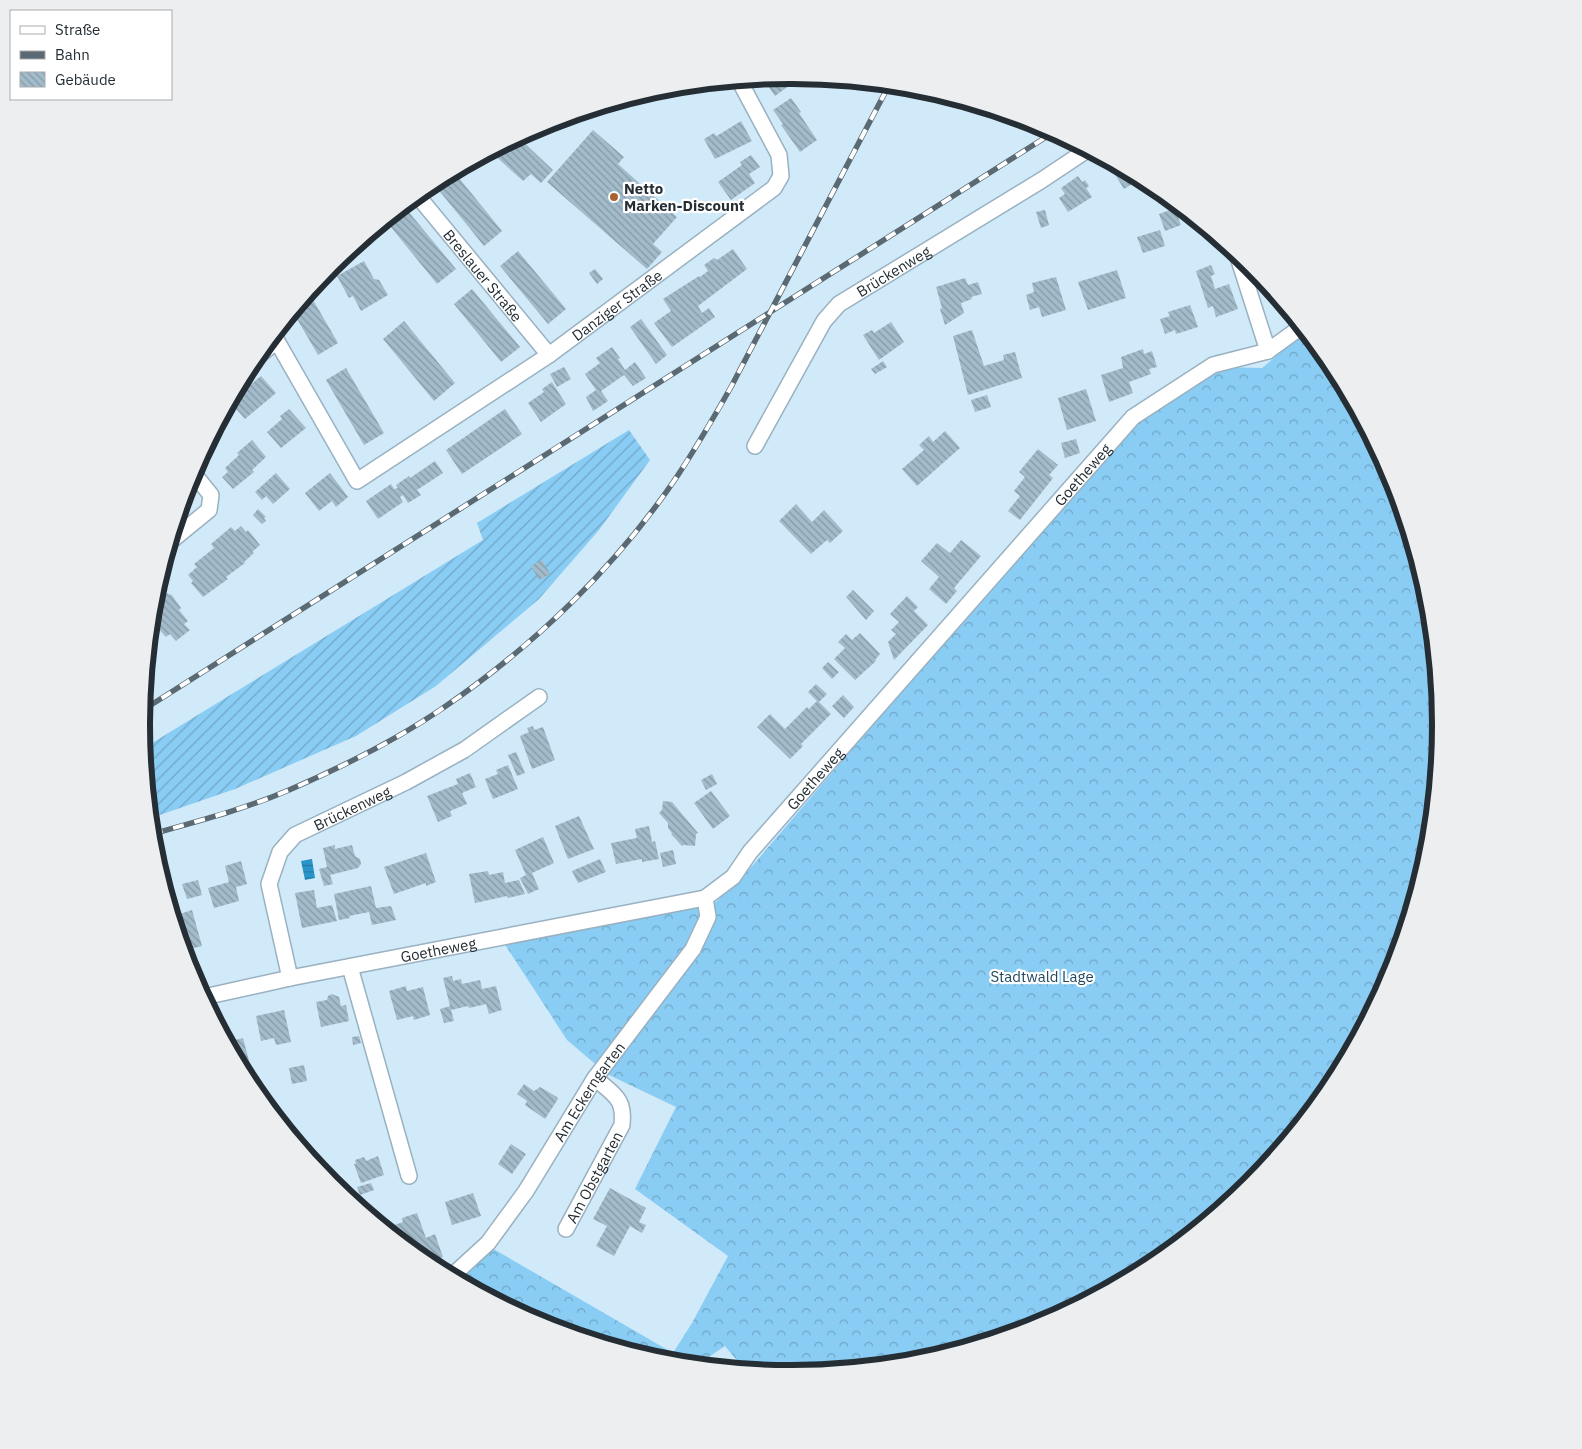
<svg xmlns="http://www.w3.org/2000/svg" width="1582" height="1449" font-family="'IBM Plex Sans',sans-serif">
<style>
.green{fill:#89ccf4}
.forest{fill:url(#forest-crowns)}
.garden{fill:url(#garden-furrows)}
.water{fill:url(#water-rules)}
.building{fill:url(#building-back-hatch)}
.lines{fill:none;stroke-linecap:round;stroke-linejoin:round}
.street-casing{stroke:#99b1c0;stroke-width:18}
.street{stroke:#fff;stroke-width:15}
.rail-casing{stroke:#5a6972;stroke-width:5.5}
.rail{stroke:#fff;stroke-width:4;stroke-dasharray:11;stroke-linecap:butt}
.poi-dot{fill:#a76432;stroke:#fff;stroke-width:2}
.labels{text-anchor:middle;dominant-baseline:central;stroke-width:4.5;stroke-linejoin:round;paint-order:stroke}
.poi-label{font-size:15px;font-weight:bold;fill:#242e34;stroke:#fff;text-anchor:start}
.street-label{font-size:15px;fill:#242e34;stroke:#fff}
.park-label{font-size:15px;fill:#1e485f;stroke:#fff}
.rim{fill:none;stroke:#242e34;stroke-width:6}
</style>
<defs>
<pattern id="forest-crowns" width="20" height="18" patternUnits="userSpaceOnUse" patternTransform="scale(1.25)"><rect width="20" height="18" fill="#89ccf4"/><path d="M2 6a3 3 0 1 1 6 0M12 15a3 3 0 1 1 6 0" fill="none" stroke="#70a6c6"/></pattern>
<pattern id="garden-furrows" width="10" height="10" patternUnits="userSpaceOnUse" patternTransform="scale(1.25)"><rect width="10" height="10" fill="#89ccf4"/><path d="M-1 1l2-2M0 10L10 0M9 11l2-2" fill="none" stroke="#70a6c6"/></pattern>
<pattern id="water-rules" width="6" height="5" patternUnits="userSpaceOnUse" patternTransform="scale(1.25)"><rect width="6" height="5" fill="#2895ca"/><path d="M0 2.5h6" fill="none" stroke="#227aa5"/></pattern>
<pattern id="building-back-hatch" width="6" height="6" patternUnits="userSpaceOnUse" patternTransform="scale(1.25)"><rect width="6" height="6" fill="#a3bccb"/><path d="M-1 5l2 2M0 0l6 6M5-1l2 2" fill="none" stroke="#8599a6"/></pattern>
</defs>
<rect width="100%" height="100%" fill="#d1eafa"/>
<path class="green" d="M412 200 413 201 368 239 365 238Z"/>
<path class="forest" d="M1305 332 1331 364 1391 476 1428 598 1440 725 1428 851 1391 973 1331 1086 1250 1184 1152 1265 1039 1325 917 1362 791 1374 744 1369 725 1346 697 1365 664 1361 542 1324 455 1278 490 1247 673 1353 692 1323 728 1256 635 1189 676 1107 607 1074 567 1040 504 943 716 902 753 865 1014 560 1134 426 1220 367 1262 368Z"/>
<path class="garden" d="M629 430 650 460 599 530 539 599 436 686 356 736 235 789 151 818 144 748 483 540 477 523Z"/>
<path class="water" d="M312 859 315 878 305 880 301 861Z"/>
<path class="building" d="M784 76 790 85 775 96 766 83 774 77Z
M791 98 801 112 799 113 817 140 800 152 781 125 783 124 773 110Z
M741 121 752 141 715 159 704 139 714 133 716 136 720 134Z
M593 130 624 157 618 164 677 217 653 244 662 252 647 269 547 182Z
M518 137 553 170 541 183 531 174 523 181 491 152Z
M751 155 760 167 749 174 755 183 731 200 718 182 742 165 740 162Z
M1106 160 1133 175 1130 177 1134 183 1124 189Z
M455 173 502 231 484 246 437 188Z
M1078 176 1082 182 1085 180 1089 186 1086 188 1092 197 1068 212 1059 198 1065 194 1061 188Z
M1165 195 1182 209 1176 211 1181 225 1165 231 1159 214 1170 210Z
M1045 210 1049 225 1041 228 1036 212Z
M408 211 456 269 437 284 390 226Z
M1160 230 1165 246 1143 253 1137 237Z
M733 249 747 269 698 306 702 313 709 308 715 317 672 347 654 323 671 311 663 299 699 276 700 277 708 271 704 265 714 258 717 260Z
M518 251 566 309 548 324 500 266Z
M364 261 374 279 379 280 388 295 361 311 353 296 349 298 337 276Z
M1211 265 1215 274 1211 276 1215 289 1229 284 1238 309 1216 317 1213 306 1208 308 1196 271Z
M595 269 603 279 597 284 589 273Z
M1117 270 1126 298 1088 310 1078 282Z
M1056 277 1066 310 1042 317 1039 307 1030 310 1026 295 1034 292 1032 283Z
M965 278 968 285 978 282 982 294 971 297 972 299 961 303 964 313 945 325 940 309 942 308 936 287Z
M472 289 520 347 501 362 454 304Z
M309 293 338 343 318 355 293 312Z
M1190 305 1198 327 1176 334 1175 330 1165 334 1160 319 1170 316 1168 312Z
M641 319 667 355 656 364 630 327Z
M404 321 455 383 434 401 383 339Z
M891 322 904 342 879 360 863 335 872 330 874 333Z
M972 330 984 366 1004 360 1003 355 1015 352 1022 378 968 395 953 336Z
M612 347 620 358 618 359 625 370 635 362 646 378 633 386 624 375 601 391 608 401 593 411 586 397 596 390 585 374 600 363 596 358Z
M1143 349 1144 354 1152 351 1157 367 1149 369 1151 374 1129 382 1133 393 1109 402 1101 375 1123 368 1121 357Z
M883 361 887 367 875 374 871 369Z
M564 367 571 379 557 387 550 374Z
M346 368 384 433 364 445 326 380Z
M261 376 276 393 245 419 230 402Z
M552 382 566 404 541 422 528 403 544 392 542 389Z
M1086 389 1096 421 1067 430 1058 398Z
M987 395 991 407 975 412 971 400Z
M289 409 306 428 281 448 267 432 282 419 280 416Z
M505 409 522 434 462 474 446 450Z
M945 431 960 448 917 486 902 469 924 450 919 445 929 436 933 442Z
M1076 439 1080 453 1065 458 1061 443Z
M252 440 266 457 252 470 254 472 233 489 222 477 228 472 225 468 239 455 237 453Z
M1038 449 1058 465 1049 475 1053 478 1020 520 1008 511 1020 496 1014 491 1025 477 1019 472Z
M435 461 443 473 417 490 421 495 408 503 403 495 400 497 403 502 378 519 366 501 391 484 394 489 398 488 396 485 409 476 410 478Z
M276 473 290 489 273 504 266 496 262 500 255 492Z
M330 473 348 497 336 507 332 501 319 511 305 493Z
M796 504 812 522 824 510 843 531 830 543 827 540 811 554 779 521Z
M258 509 266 517 264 518 266 521 262 524 253 515Z
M241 526 246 532 248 530 260 545 252 552 254 553 244 562 245 563 226 577 228 579 203 597 191 583 193 581 188 575 197 567 194 564 214 548 211 544 231 527 235 531Z
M961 540 981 556 954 588 957 591 946 604 929 589 939 577 921 561 937 543 950 553Z
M542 560 550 574 539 580 531 566Z
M158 587 165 595 168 593 169 595 171 594 181 608 179 610 188 621 184 624 190 630 176 641 170 634 166 637 152 622 154 598Z
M853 590 874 611 866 620 846 597Z
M907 596 918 607 914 611 928 625 894 660 888 642 896 634 891 630 899 622 890 614Z
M860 633 880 654 875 660 876 661 855 680 834 659 845 648 838 642 846 634 852 640Z
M828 662 839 672 832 679 822 668Z
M816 684 827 694 819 702 831 714 801 744 803 746 790 759 757 727 770 714 785 729 807 707 809 709 817 701 808 692Z
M843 695 854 707 844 718 832 706Z
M533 726 534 730 543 727 555 760 532 769 520 736 529 732 527 728Z
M516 752 525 773 517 776 508 755Z
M508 765 518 789 493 799 485 779 498 774 496 770Z
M470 773 476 787 462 793 467 804 450 811 452 816 438 822 427 796 458 784 456 779Z
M712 774 717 784 706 790 701 780Z
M711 791 730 816 713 829 694 803Z
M663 801 672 802 698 833 696 834 695 846 684 845 682 846 671 834 672 833 668 828V823L659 813 662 810Z
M579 816 594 849 568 859 555 826Z
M649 826 652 842 655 841 659 859 642 862V859L616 864 611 843 637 838 635 829Z
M543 837 554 863 532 873 539 889 528 894 520 878 526 875 515 850Z
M335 845V849L352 845 355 856 360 859 361 864 358 868 330 875 333 884 324 886 319 869 327 867 323 848Z
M673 850 676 864 663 867 660 853Z
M426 853 436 882 426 886V883L394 894 384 867Z
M600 859 606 872 578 883 572 871Z
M241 861 247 884 236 887 239 901 214 908 208 888 229 882 225 866Z
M488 871 489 875 503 872 505 883 519 880 525 894 508 898 507 896 475 903 469 874Z
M198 880 202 895 187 899 182 884Z
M371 886 376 908 391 906 396 920 372 925 369 912 349 916 350 918 339 920 334 894Z
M314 890 317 908 332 905 337 921 302 928 295 893Z
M192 910 202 946 190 949 186 936 180 938 174 916Z
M452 976 453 981 461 979 462 984 480 980 482 989 496 986 502 1010 489 1014 486 1004 469 1008 468 1006 451 1010 454 1021 444 1023 440 1009 450 1006 443 978Z
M406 986 407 991 423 987 430 1015 414 1020 413 1016 397 1020 389 991Z
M332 994 339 997 341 1006 346 1005 349 1021 321 1027 316 1002 327 1000 328 996Z
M284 1010 291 1042 276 1045 274 1038 261 1041 256 1016Z
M359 1036 361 1043 353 1045 352 1037Z
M243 1038 252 1072 245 1074 228 1042Z
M304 1065 307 1081 292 1084 289 1068Z
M524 1084 534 1091 540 1087 557 1097 558 1099 545 1119 525 1105 527 1101 517 1094Z
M511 1144 526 1154 512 1174 498 1164Z
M378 1156 384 1175 361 1183 354 1164H356L355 1160 364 1157 366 1161Z
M371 1183 374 1190 360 1195 357 1187Z
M610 1188 646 1208 639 1222 646 1225 642 1233 630 1226 614 1256 596 1246 607 1226 593 1219Z
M473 1193 481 1216 452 1225 445 1202Z
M417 1213 426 1238 435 1234 443 1257 428 1263 425 1260 422 1251 416 1253 391 1232 389 1227 403 1222 402 1218Z"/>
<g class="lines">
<defs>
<g id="street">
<path id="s1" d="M417 195 549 355"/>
<path d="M1237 254 1268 351"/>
<path id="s2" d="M274 336 357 481 549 355 774 188 781 176 779 155 739 80"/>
<path d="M257 357 277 341"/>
<path id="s3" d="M755 446 824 321 839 304 1042 180 1087 150"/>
<path d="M171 541 209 510 211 495 193 473"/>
<path d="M350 967 409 1176"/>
<path id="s4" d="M290 978 269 884 280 852 295 835 406 782 464 750 539 697"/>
<path id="s5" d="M204 997 290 978 705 898 733 877 750 852 1133 417 1213 365 1268 351 1301 327"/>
<path id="s6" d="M566 1229 622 1125C625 1098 614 1095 595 1078"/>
<path id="s7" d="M452 1276 488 1243 526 1191 595 1078 693 949 708 917 705 898"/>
</g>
</defs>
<use href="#street" class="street-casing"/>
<use href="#street" class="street"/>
<defs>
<path id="rail" d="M143 710 1054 132
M152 834C198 821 245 809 289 790 342 767 395 741 443 708 534 646 617 566 678 475 697 446 714 417 731 387L889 85"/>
</defs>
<use href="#rail" class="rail-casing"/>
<use href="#rail" class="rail"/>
</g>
<circle class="poi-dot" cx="614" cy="197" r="5"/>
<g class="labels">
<g class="poi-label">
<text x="624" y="188">Netto<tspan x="624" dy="17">Marken-Discount</tspan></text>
</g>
<g class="street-label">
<text stroke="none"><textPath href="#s3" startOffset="229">Brückenweg</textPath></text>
<text stroke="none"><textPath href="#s1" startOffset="104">Breslauer Straße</textPath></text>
<text stroke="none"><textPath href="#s2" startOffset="481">Danziger Straße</textPath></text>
<text stroke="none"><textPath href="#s5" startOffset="1079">Goetheweg</textPath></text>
<text stroke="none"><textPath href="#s5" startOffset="674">Goetheweg</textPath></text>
<text stroke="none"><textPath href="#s4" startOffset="216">Brückenweg</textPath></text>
<text stroke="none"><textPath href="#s5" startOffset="239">Goetheweg</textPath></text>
<text stroke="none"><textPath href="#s7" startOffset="231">Am Eckerngarten</textPath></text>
<text stroke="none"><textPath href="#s6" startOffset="59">Am Obstgarten</textPath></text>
</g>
<g class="park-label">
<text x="1042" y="976">Stadtwald Lage</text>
</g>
</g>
<path d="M0 0H1582V1449H0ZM790 84H792A640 640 0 0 1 1432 724V725A640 640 0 0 1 792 1365H790A640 640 0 0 1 150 725V724A640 640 0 0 1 790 84Z" fill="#edeeef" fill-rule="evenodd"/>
<path class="rim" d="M790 84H792A640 640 0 0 1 1432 724V725A640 640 0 0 1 792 1365H790A640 640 0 0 1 150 725V724A640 640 0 0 1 790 84Z"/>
<rect x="10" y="10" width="162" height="90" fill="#ffffff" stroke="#a7abae"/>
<rect x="20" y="26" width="25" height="8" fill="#ffffff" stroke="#a7abae"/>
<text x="55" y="35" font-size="15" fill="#242e34">Straße</text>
<rect x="20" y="51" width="25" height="8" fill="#5a6972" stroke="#a7abae"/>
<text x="55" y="60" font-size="15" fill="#242e34">Bahn</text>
<rect x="20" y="72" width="25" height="15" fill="url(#building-back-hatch)" stroke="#a7abae"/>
<text x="55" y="85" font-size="15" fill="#242e34">Gebäude</text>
</svg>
